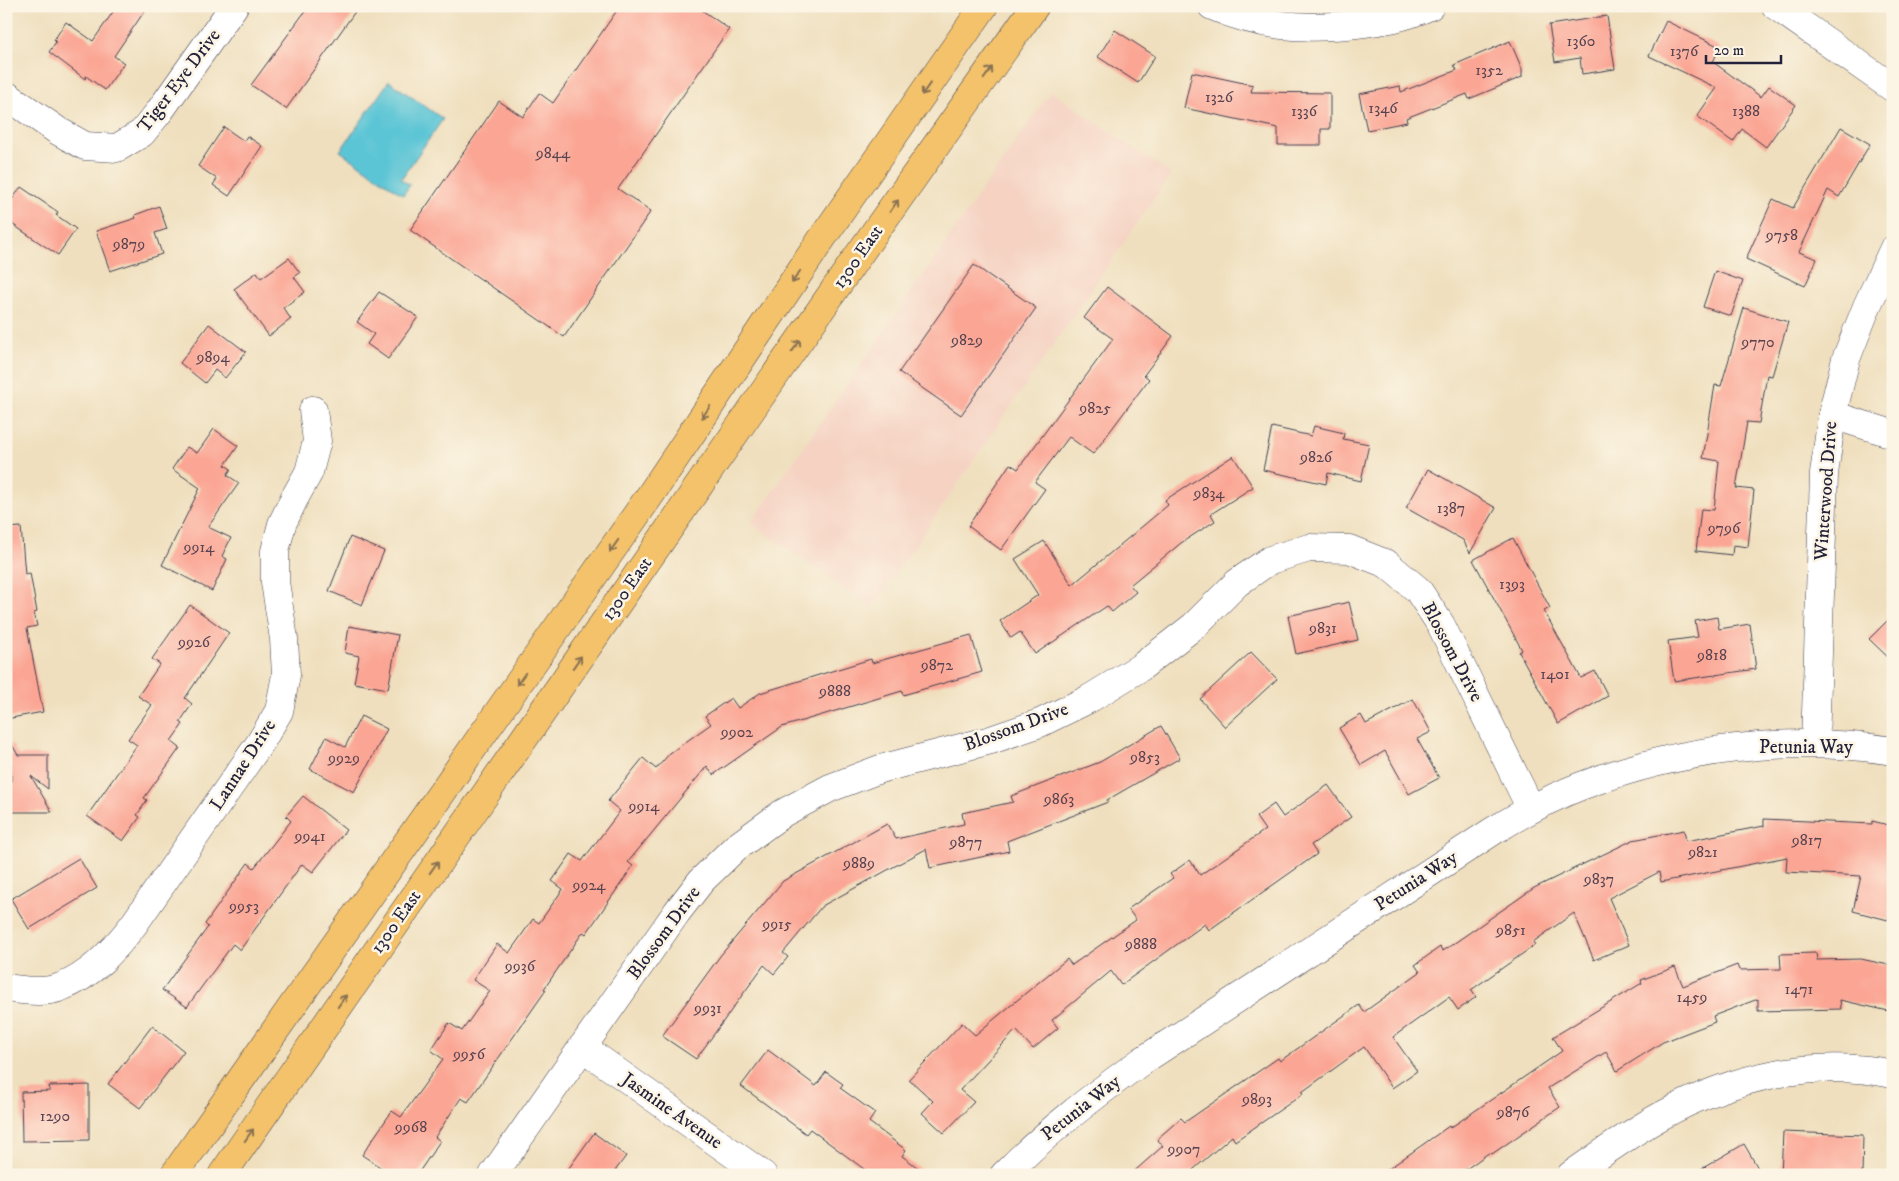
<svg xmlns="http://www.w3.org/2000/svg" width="1899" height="1181" font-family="'IM FELL DW Pica',serif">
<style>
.built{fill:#f5d2c2}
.water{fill:#5bc5d5;stroke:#3e7488}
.building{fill:#fba694}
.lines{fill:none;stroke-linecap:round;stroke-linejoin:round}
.minor-casing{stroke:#413e4f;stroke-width:29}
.tertiary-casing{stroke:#413e4f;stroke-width:29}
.primary-casing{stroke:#413e4f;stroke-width:29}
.minor{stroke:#fff;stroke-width:28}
.tertiary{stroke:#fff;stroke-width:28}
.primary{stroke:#f3c26a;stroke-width:28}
.oneway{stroke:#8a7252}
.labels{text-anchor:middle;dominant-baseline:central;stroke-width:5;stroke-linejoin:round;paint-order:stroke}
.number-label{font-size:16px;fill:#584351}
.street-label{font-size:19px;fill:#22223b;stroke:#fcf5e5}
</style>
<rect width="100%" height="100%" fill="#fcf5e5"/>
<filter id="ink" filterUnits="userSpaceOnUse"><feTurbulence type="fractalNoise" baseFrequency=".02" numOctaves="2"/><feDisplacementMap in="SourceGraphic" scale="10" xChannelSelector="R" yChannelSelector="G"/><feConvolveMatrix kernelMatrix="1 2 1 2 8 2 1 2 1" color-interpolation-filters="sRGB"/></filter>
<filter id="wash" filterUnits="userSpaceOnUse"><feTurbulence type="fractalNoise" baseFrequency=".0096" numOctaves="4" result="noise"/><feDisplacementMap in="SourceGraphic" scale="20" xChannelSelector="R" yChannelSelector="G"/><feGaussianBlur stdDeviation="1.12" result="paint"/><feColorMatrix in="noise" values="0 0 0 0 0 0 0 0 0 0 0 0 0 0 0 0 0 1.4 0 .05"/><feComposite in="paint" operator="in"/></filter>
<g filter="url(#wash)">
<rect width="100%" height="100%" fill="#efdfbe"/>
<path class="built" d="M1051 91 1171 174 872 608 751 523Z"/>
<path class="water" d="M389 81 443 119 401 179 410 185 403 195 340 151Z"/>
<g id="blocks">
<path class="building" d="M117 6H148L114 56 124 63 105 90 86 76 85 79 49 52 56 42 54 40 66 22 93 41Z
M309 6H359L286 109 251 85Z
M620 6H696L729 29 618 189 651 211 564 337 410 230 499 101 523 117 539 93 553 103Z
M1607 16 1615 69 1582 74 1580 58 1555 62 1549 25Z
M1666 21 1720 47 1713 62 1761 97 1769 86 1796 105 1766 147 1742 129 1733 142 1697 116 1717 88 1649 56Z
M1115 30 1155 56 1138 83 1098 57Z
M1510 41 1522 69V77L1469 99 1467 94 1406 118 1407 122 1367 130 1359 94 1400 86 1401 92 1457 70 1454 65Z
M1192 72 1253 85 1251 92 1330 93V129H1321V145H1278V128L1184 108Z
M224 127 244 141 247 136 262 146 229 196 213 185 217 179 198 166Z
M1841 127 1870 144 1839 197 1828 190 1799 252 1817 259 1805 286 1746 259 1773 199 1793 208Z
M21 187 58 212 56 215 76 229 58 255 6 220V208Z
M159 206 167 229 155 233 162 254 110 271 96 231 136 218 135 215Z
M289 258 300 273 294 277 305 292 283 308 291 319 269 336 234 289 257 272 261 278Z
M974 265 1036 308 961 415 899 372Z
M1715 271 1743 281 1731 316 1703 307Z
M1107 287 1173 336 1144 375 1149 379 1093 454 1069 437 1035 482 1045 489 1001 550 968 526 1010 464 1018 469 1113 339 1084 318Z
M379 292 418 317 388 359 367 344 374 334 357 322Z
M1744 308 1788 322 1772 376 1767 375 1759 423 1747 422 1736 488 1754 490 1748 547 1733 545 1732 555 1696 551 1701 509 1714 510 1719 461 1703 458 1715 385 1721 386Z
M209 324 246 352 225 378 215 370 205 383 180 363Z
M1314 426 1344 433 1343 439 1369 444 1361 481 1328 473 1326 484 1263 470 1272 427 1311 436Z
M214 429 238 446 225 465 231 469 227 475 239 483 208 527 231 538 222 556 227 559 212 591 162 565 200 488 172 469 187 447 197 453Z
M1233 456 1253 487 1211 514 1215 521 1181 543 1130 585 1136 592 1112 612 1107 606 1035 654 1020 632 1011 638 1000 621 1038 595 1015 559 1044 541 1072 585 1168 505 1165 500Z
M1428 469 1496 508 1470 553 1463 540 1406 508Z
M21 527 25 574 30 573 37 612 34 613 37 626 27 628 43 712 6 719V528Z
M350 537 384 551 362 605 329 591Z
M1513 538 1550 608 1544 611 1581 678 1595 671 1608 696 1558 724 1519 652 1522 650 1473 560Z
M1349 602 1358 640 1296 654 1288 616Z
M190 605 229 633 185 698 192 704 180 722 183 724 171 741 180 748 144 798 147 800 137 815 140 817 123 841 87 816 137 745 128 739 152 705 138 696 160 664 152 659Z
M1893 615V662L1869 639Z
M1717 617 1719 629 1750 624 1756 669 1674 681 1668 641 1698 637 1695 621Z
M349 626 398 635 388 689 354 683 359 656 345 653Z
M971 635 982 672 903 695 902 691 782 727 713 775 707 766 628 862 633 866 586 934 583 932 544 989 546 990 468 1102 461 1098 435 1137 440 1141 417 1175H392L362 1155 392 1111 401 1117 443 1059 431 1050 449 1023 462 1031 490 991 473 980 497 944 509 953 533 919 539 923 563 889 552 881 571 854 582 861 620 811 608 801 643 758 656 769 670 753 711 724 705 716 731 698 738 708 760 693 871 659 872 663Z
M1251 652 1277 679 1225 727 1200 699Z
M1413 699 1431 732 1417 739 1439 778 1409 794 1385 751 1361 765 1339 728 1361 715 1366 724Z
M361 716 387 729 354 792 310 769 326 737 345 747Z
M1161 726 1180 758 1107 800 1108 802 1007 841 1009 851 930 868 926 849 822 906 783 953 788 957 774 974 764 965 696 1059 662 1036 720 956 783 881 887 824 896 839 964 824 962 813 1013 802 1011 796 1100 762Z
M11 743 18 755H48V789L31 776 52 812H6V781H11V763L6 759V755H11Z
M1328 785 1351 817 1311 845 1317 854 1209 930 1205 924 1121 985 1111 971 1052 1020 1058 1028 1033 1049 1016 1030 960 1090 974 1102 944 1133 922 1113 933 1101 909 1079 962 1023 975 1035 1067 959 1072 965 1136 920 1128 909 1173 878 1170 874 1190 860 1200 875 1265 830 1256 817 1274 804 1283 817Z
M303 796 346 830 313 872 302 864 240 950 233 944 187 1007 162 990 208 927 205 924 248 863 254 868 291 821 286 816Z
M1764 819 1872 824V821L1893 826V900L1888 920 1853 911 1861 876 1786 872 1787 857 1661 882 1659 872 1609 898 1629 945 1594 960 1574 913 1533 942 1535 945 1471 990 1476 997 1458 1010 1449 997 1393 1037 1417 1071 1392 1088 1364 1047 1302 1092 1303 1094 1235 1141 1232 1136 1187 1175H1130L1163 1146 1157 1139 1181 1118 1185 1122 1278 1058 1280 1061 1359 1005 1364 1012 1420 972 1415 965 1440 947 1443 951 1534 888 1633 840 1684 830 1686 841 1764 826Z
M79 858 97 888 29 929 11 899Z
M1816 953 1817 960 1861 959 1893 966V1012L1840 1000 1841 1009 1758 1011V999L1713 1016 1715 1022 1663 1042 1617 1071 1606 1052 1548 1088 1560 1107 1492 1154 1490 1152 1458 1175H1380L1449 1126 1450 1128 1562 1051 1553 1037 1642 983 1641 980 1675 967 1683 986 1737 965 1739 970 1781 969 1780 954Z
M152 1026 184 1051 140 1108 108 1084Z
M768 1050 816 1086 826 1072 843 1084 840 1088 875 1113 869 1122 906 1150 902 1156 928 1175H872L810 1129 806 1134 741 1086Z
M89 1085V1140L22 1141 21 1092 50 1091 49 1086Z
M1783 1132 1863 1135 1862 1175H1781Z
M594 1133 626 1156 612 1175H564Z
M1744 1144 1762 1175H1691Z"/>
</g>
</g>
<g filter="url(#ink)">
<use href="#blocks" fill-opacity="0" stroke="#413e4f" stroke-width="1"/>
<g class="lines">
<defs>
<path id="minor" d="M1212 6C1260 27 1304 30 1356 24 1384 21 1403 18 1430 6
M1776 6 1893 88
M6 95 58 131 85 146 117 148 142 133 159 112 234 6
M1832 415 1893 434
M1815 743 1824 474 1832 415 1846 359 1867 306 1893 250
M6 988C23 990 44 994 61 987 91 976 115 949 134 924L260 743 279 711 286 675 284 639 275 582V551L282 524 294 499 309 472 317 441 313 410
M582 1047 763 1175
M493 1175 677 912 701 881 735 848 783 813 830 788 880 769 991 740 1040 723 1089 699 1141 667 1194 626 1237 583 1270 560 1309 548 1349 549 1387 564 1418 590 1441 625 1531 809
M1571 1175C1600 1155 1630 1133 1661 1116 1732 1077 1812 1058 1893 1074"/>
<path id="tertiary" d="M1004 1175C1046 1132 1093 1096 1142 1061L1493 831C1521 814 1550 798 1581 786 1678 749 1790 734 1893 751"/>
<path id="primary" d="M174 1175 651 494 823 237 984 6
M222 1175 855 260 1035 6"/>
</defs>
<use href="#minor" class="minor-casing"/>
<use href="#tertiary" class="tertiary-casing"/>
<use href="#primary" class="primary-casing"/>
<use href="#minor" class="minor"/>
<use href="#tertiary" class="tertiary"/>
<use href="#primary" class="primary"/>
</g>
<defs><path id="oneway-shaft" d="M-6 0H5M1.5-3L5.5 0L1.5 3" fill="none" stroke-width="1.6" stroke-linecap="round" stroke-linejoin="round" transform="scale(1.25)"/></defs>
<g class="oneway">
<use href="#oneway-shaft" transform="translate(988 73) rotate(-55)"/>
<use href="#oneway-shaft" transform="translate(926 89) rotate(125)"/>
<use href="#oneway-shaft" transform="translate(894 206) rotate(-55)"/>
<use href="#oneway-shaft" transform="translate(796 277) rotate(124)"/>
<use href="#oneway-shaft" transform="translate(796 346) rotate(-55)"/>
<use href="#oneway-shaft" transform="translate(706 412) rotate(124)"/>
<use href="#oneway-shaft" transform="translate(614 546) rotate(125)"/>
<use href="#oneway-shaft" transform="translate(577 662) rotate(-55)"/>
<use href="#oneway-shaft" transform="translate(521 679) rotate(125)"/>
<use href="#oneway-shaft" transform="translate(434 867) rotate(-55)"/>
<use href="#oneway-shaft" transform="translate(342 1001) rotate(-55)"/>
<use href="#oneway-shaft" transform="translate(249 1135) rotate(-55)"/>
</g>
</g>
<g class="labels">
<g class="number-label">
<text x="1581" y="41">1360</text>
<text x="1684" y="51">1376</text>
<text x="1489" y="70">1352</text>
<text x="1219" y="97">1326</text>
<text x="1383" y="108">1346</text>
<text x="1304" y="111">1336</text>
<text x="1746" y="111">1388</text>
<text x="553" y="153">9844</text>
<text x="1782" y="235">9758</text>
<text x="129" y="244">9879</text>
<text x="967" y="340">9829</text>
<text x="1758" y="342">9770</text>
<text x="213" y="357">9894</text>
<text x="1095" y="408">9825</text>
<text x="1316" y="457">9826</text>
<text x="1209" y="493">9834</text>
<text x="1451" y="508">1387</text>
<text x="1724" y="528">9796</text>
<text x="199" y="547">9914</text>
<text x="1512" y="584">1393</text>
<text x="1323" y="628">9831</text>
<text x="194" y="642">9926</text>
<text x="1712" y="655">9818</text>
<text x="937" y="665">9872</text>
<text x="1555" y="674">1401</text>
<text x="835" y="691">9888</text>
<text x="737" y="732">9902</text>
<text x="1145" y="757">9853</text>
<text x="344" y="758">9929</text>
<text x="1059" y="799">9863</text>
<text x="644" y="806">9914</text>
<text x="310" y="836">9941</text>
<text x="1807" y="840">9817</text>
<text x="966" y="842">9877</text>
<text x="1703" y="852">9821</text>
<text x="859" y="863">9889</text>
<text x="1599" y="879">9837</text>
<text x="589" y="885">9924</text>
<text x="244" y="906">9953</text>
<text x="777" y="924">9915</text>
<text x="1511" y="930">9851</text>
<text x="1141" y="944">9888</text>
<text x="520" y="966">9936</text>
<text x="1799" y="989">1471</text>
<text x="1692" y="997">1459</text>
<text x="708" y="1008">9931</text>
<text x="469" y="1054">9956</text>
<text x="1257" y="1099">9893</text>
<text x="1513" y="1112">9876</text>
<text x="55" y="1116">1290</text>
<text x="411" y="1127">9968</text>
<text x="1184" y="1149">9907</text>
</g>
<g class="street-label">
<text transform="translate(179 81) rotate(-53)">Tiger Eye Drive</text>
<text transform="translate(858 257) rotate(-55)">1300 East</text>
<text transform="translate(1826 491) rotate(-86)">Winterwood Drive</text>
<text transform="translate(627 589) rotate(-55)">1300 East</text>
<text transform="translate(1452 652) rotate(62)">Blossom Drive</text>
<text transform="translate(1016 727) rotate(-20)">Blossom Drive</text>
<text x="1806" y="747">Petunia Way</text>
<text transform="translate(243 765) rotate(-57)">Lannae Drive</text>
<text transform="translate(1416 881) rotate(-33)">Petunia Way</text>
<text transform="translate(396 922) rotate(-55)">1300 East</text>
<text transform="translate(664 933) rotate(-54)">Blossom Drive</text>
<text transform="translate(1081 1108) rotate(-38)">Petunia Way</text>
<text transform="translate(672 1111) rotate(35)">Jasmine Avenue</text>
</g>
</g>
<rect width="1899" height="1181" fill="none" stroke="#fcf5e5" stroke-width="25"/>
<path d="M1706 55v8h75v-8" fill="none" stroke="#22223b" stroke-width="2.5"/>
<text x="1714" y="55" font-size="15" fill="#22223b" stroke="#fcf5e5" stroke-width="4" paint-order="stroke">20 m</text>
</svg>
